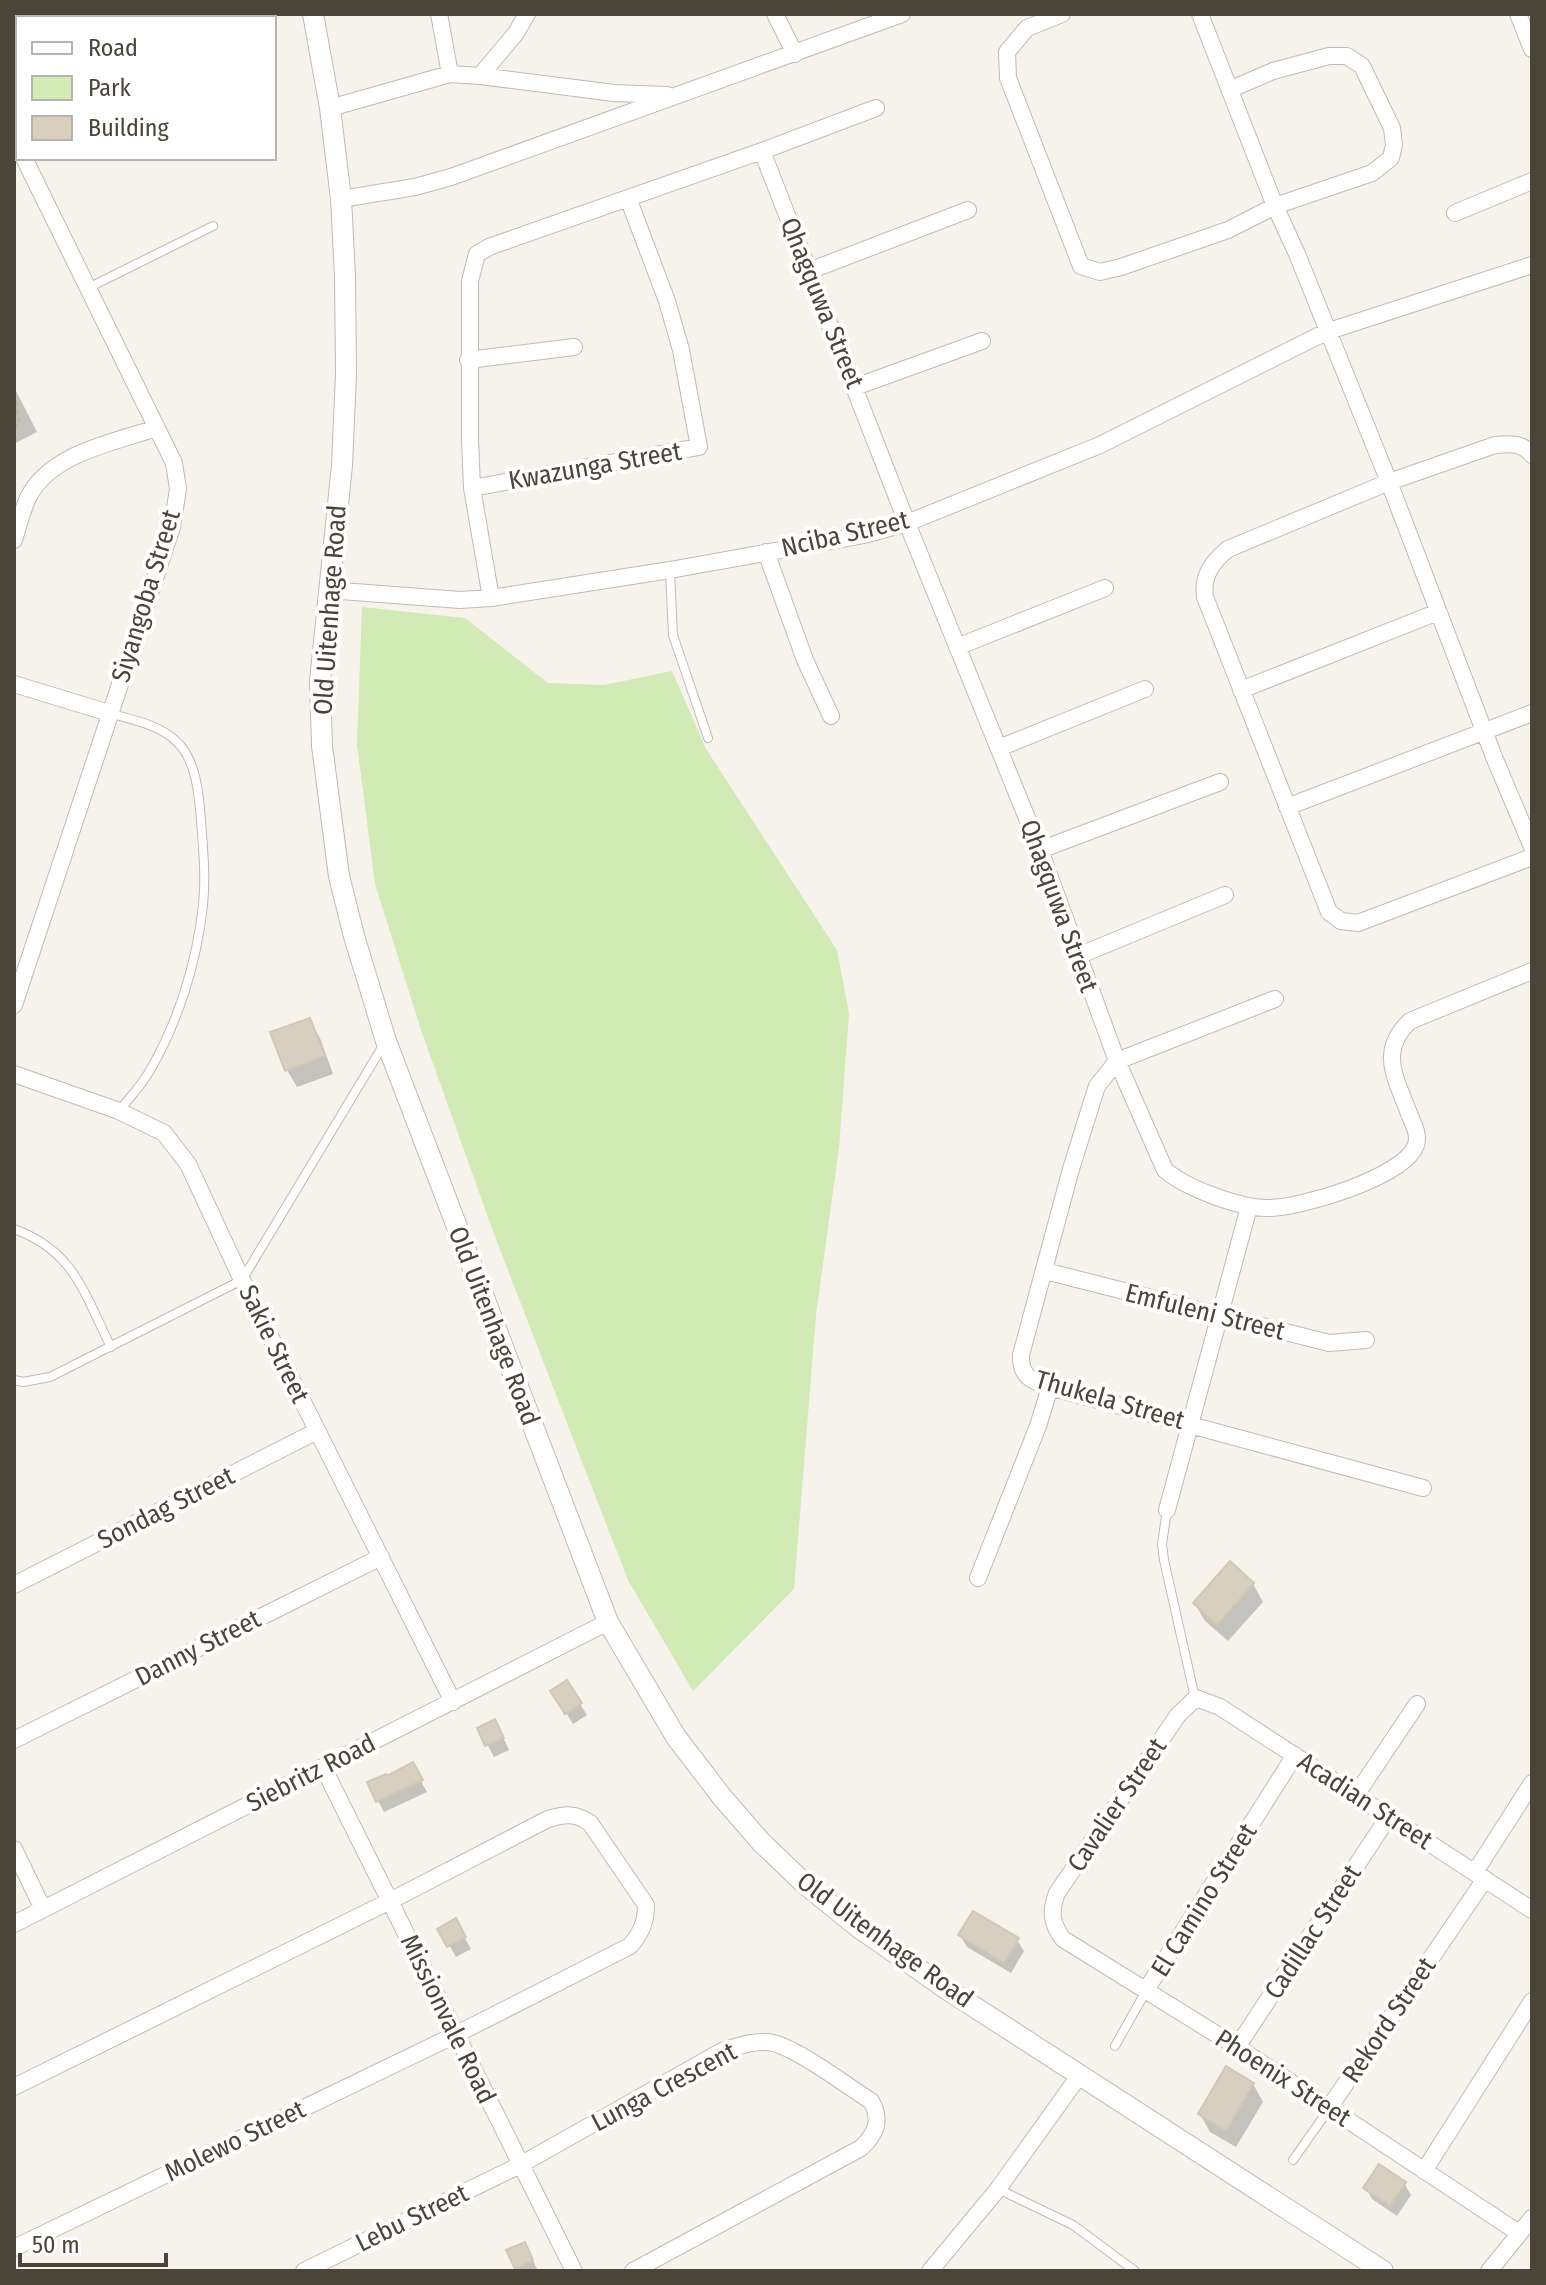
<svg xmlns="http://www.w3.org/2000/svg" width="1546" height="2285" font-family="'Fira Sans Condensed',sans-serif">
<style>
.green{fill:#d2eab5}
.shadow{fill:#0003}
.building{fill:#d8cfc1;stroke:#d3c7b4;stroke-width:2}
.lines{fill:none;stroke-linecap:round;stroke-linejoin:round}
.service-casing{stroke:#c2bbae;stroke-width:10}
.minor-casing{stroke:#c2bbae;stroke-width:18}
.tertiary-casing{stroke:#c2bbae;stroke-width:22}
.path{stroke:#c4b79f;stroke-width:3;stroke-dasharray:4 4;stroke-linecap:butt}
.service{stroke:#fff;stroke-width:8}
.minor{stroke:#fff;stroke-width:16}
.tertiary{stroke:#fff;stroke-width:20}
.labels{text-anchor:middle;dominant-baseline:central;stroke-width:8;stroke-linejoin:round;paint-order:stroke}
.street-label{font-size:26px;fill:#4b4439;stroke:#fff}
</style>
<rect width="100%" height="100%" fill="#f6f3ec"/>
<path class="green" d="M362 607 465 618 548 683 604 685 672 671 706 749 837 950 849 1013 839 1148 816 1315 794 1589 693 1691 628 1580 570 1431 494 1234 421 1030 375 884 357 745Z"/>
<path class="shadow" d="M14 387 37 432 14 444Z
M309 1020 320 1038 333 1074 297 1087 287 1070Z
M1253 1584 1263 1602 1228 1641 1205 1621 1195 1604Z
M553 1691 580 1704 587 1715 573 1724Z
M479 1729 501 1733 509 1750 494 1757Z
M412 1765 427 1792 384 1812 378 1801 386 1779Z
M455 1921 471 1949 456 1957 440 1929Z
M960 1935 1017 1940 1024 1951 1011 1973 967 1947Z
M1253 2084 1263 2102 1236 2147 1210 2132 1200 2114Z
M1404 2183 1411 2195 1397 2216 1372 2199 1366 2188Z
M509 2251 531 2256 538 2271H518Z"/>
<path class="building" d="M310 1018 325 1056 285 1071 270 1032Z
M1230 1561 1254 1583 1217 1625 1193 1603Z
M567 1680 582 1703 565 1714 550 1691Z
M495 1719 504 1738 485 1746 477 1728Z
M413 1762 423 1780 376 1802 367 1782 386 1774 387 1776Z
M973 1911 1019 1938 1004 1963 958 1935Z
M456 1918 466 1937 447 1947 437 1929Z
M1226 2066 1254 2083 1226 2131 1198 2114Z
M1379 2164 1406 2182 1390 2206 1363 2188Z
M525 2242 533 2260 515 2269 506 2250Z"/>
<g class="lines">
<defs>
<path id="service" d="M88 288 213 226
M670 571 673 635 708 738
M109 713C132 720 158 724 176 741 196 759 199 794 201 820 203 848 206 877 203 905 197 962 178 1023 149 1072 141 1086 129 1098 119 1111
M14 1229C75 1251 84 1294 111 1347
M14 1380 23 1382 50 1377 242 1280 384 1044
M1167 1510 1162 1544 1164 1560 1195 1698
M1115 2046 1146 1991
M1293 2160 1329 2109
M998 2189 1073 2225 1135 2271"/>
<path id="minor" d="M439 14 450 74
M775 14 795 54
M1062 14 1027 28 1007 52 1008 78 1081 266 1100 272 1121 267 1228 230 1275 206 1372 173 1391 158 1394 145 1392 128 1362 66 1347 56H1329L1273 71 1231 89
M1200 14 1275 206 1297 254 1389 482 1494 757 1532 847
M1518 14 1532 49
M480 76 516 33 527 14
M330 108 450 74 480 76 614 93 667 95
M14 138 18 146
M762 151 876 108
M341 199 415 187 451 177 902 14
M1455 213 1532 181
M809 271 968 210
M468 360 574 347
M855 387 982 341
M1532 455C1522 442 1510 444 1495 445L1389 482 1228 549C1212 562 1202 576 1205 597L1329 912 1341 921 1358 923 1532 857
M472 488 699 447 681 350 667 301 628 198
M14 540C18 527 22 511 28 498 50 453 113 443 156 428
M766 552 805 660 831 716
M328 590 460 600 491 598 670 570 864 535 907 523 1100 445 1326 332 1532 265
M491 598 472 488 470 439V281L477 254 489 247 762 151 907 523 1040 850 1117 1061 1165 1170C1186 1188 1239 1208 1267 1208 1299 1209 1405 1177 1416 1145 1419 1135 1414 1125 1410 1116 1397 1080 1377 1052 1410 1021L1532 971
M957 647 1105 588
M14 684 109 713
M1241 690 1438 612
M999 748 1145 689
M1287 807 1532 713
M1040 850 1220 782
M1078 956 1225 895
M1275 999 1117 1061 1097 1086 1071 1169 1021 1355C1020 1376 1031 1381 1050 1387L1423 1488
M14 1005 172 527 178 489 174 463 24 158
M14 1074 119 1111 164 1133 188 1164 242 1280 453 1702
M1045 1271 1329 1343 1366 1340
M1167 1510 1249 1207
M978 1578 1038 1426 1050 1387
M14 1585 317 1431
M14 1740 381 1557
M323 1767 574 2271
M1356 1795 1417 1704
M14 1849 43 1909
M1475 1872 1532 1783
M14 1924 608 1622
M1146 1990 1295 1755
M1237 2047 1389 1816
M14 2087 390 1901 548 1819C566 1814 575 1813 590 1823L646 1905C646 1923 641 1933 630 1946L455 2035 14 2248
M1329 2108 1485 1879
M1424 2171 1532 2001
M1519 2233 1237 2047 1063 1939C1051 1923 1050 1911 1057 1893L1178 1715 1196 1698 1220 1707 1532 1910
M304 2271 520 2165 722 2051C736 2047 750 2041 766 2042 790 2042 848 2087 871 2101 882 2120 876 2134 861 2148L633 2271
M930 2271 998 2189 1079 2076
M1489 2271 1532 2218"/>
<path id="tertiary" d="M313 14 330 108 341 199 345 276 346 374 342 465 320 681 322 746 339 876 354 936 386 1041 608 1622 676 1737 722 1797 761 1842 806 1885 858 1927 948 1990 1383 2271"/>
</defs>
<use href="#service" class="service-casing"/>
<use href="#minor" class="minor-casing"/>
<use href="#tertiary" class="tertiary-casing"/>
<path class="path" d="M14 427 19 423 16 397"/>
<use href="#service" class="service"/>
<use href="#minor" class="minor"/>
<use href="#tertiary" class="tertiary"/>
</g>
<g class="labels">
<g class="street-label">
<text transform="translate(822 303) rotate(68)">Qhagquwa Street</text>
<text transform="translate(595 466) rotate(-10)">Kwazunga Street</text>
<text transform="translate(845 534) rotate(-13)">Nciba Street</text>
<text transform="translate(146 596) rotate(-73)">Siyangoba Street</text>
<text transform="translate(330 610) rotate(-86)">Old Uitenhage Road</text>
<text transform="translate(1059 906) rotate(70)">Qhagquwa Street</text>
<text transform="translate(1205 1312) rotate(14)">Emfuleni Street</text>
<text transform="translate(494 1326) rotate(69)">Old Uitenhage Road</text>
<text transform="translate(274 1344) rotate(64)">Sakie Street</text>
<text transform="translate(1110 1400) rotate(16)">Thukela Street</text>
<text transform="translate(166 1508) rotate(-27)">Sondag Street</text>
<text transform="translate(198 1648) rotate(-27)">Danny Street</text>
<text transform="translate(311 1773) rotate(-27)">Siebritz Road</text>
<text transform="translate(1365 1801) rotate(33)">Acadian Street</text>
<text transform="translate(1117 1805) rotate(-56)">Cavalier Street</text>
<text transform="translate(1204 1900) rotate(-58)">El Camino Street</text>
<text transform="translate(1313 1932) rotate(-57)">Cadillac Street</text>
<text transform="translate(885 1940) rotate(36)">Old Uitenhage Road</text>
<text transform="translate(448 2019) rotate(64)">Missionvale Road</text>
<text transform="translate(1389 2020) rotate(-56)">Rekord Street</text>
<text transform="translate(1283 2078) rotate(33)">Phoenix Street</text>
<text transform="translate(664 2087) rotate(-28)">Lunga Crescent</text>
<text transform="translate(235 2141) rotate(-26)">Molewo Street</text>
<text transform="translate(412 2218) rotate(-26)">Lebu Street</text>
</g>
</g>
<rect width="1546" height="2285" fill="none" stroke="#4b4439" stroke-width="32"/>
<rect x="16" y="16" width="260" height="144" fill="#ffffff" stroke="#b7b4b0" stroke-width="2"/>
<rect x="32" y="42" width="40" height="12" fill="#ffffff" stroke="#b7b4b0" stroke-width="2"/>
<text x="88" y="56" font-size="24" fill="#4b4439">Road</text>
<rect x="32" y="76" width="40" height="24" fill="#d2eab5" stroke="#b7b4b0" stroke-width="2"/>
<text x="88" y="96" font-size="24" fill="#4b4439">Park</text>
<rect x="32" y="116" width="40" height="24" fill="#d8cfc1" stroke="#b7b4b0" stroke-width="2"/>
<text x="88" y="136" font-size="24" fill="#4b4439">Building</text>
<path d="M20 2253v12h146v-12" fill="none" stroke="#4b4439" stroke-width="4"/>
<text x="32" y="2253" font-size="24" fill="#4b4439" stroke="#ffffff" stroke-width="6" paint-order="stroke">50 m</text>
</svg>
